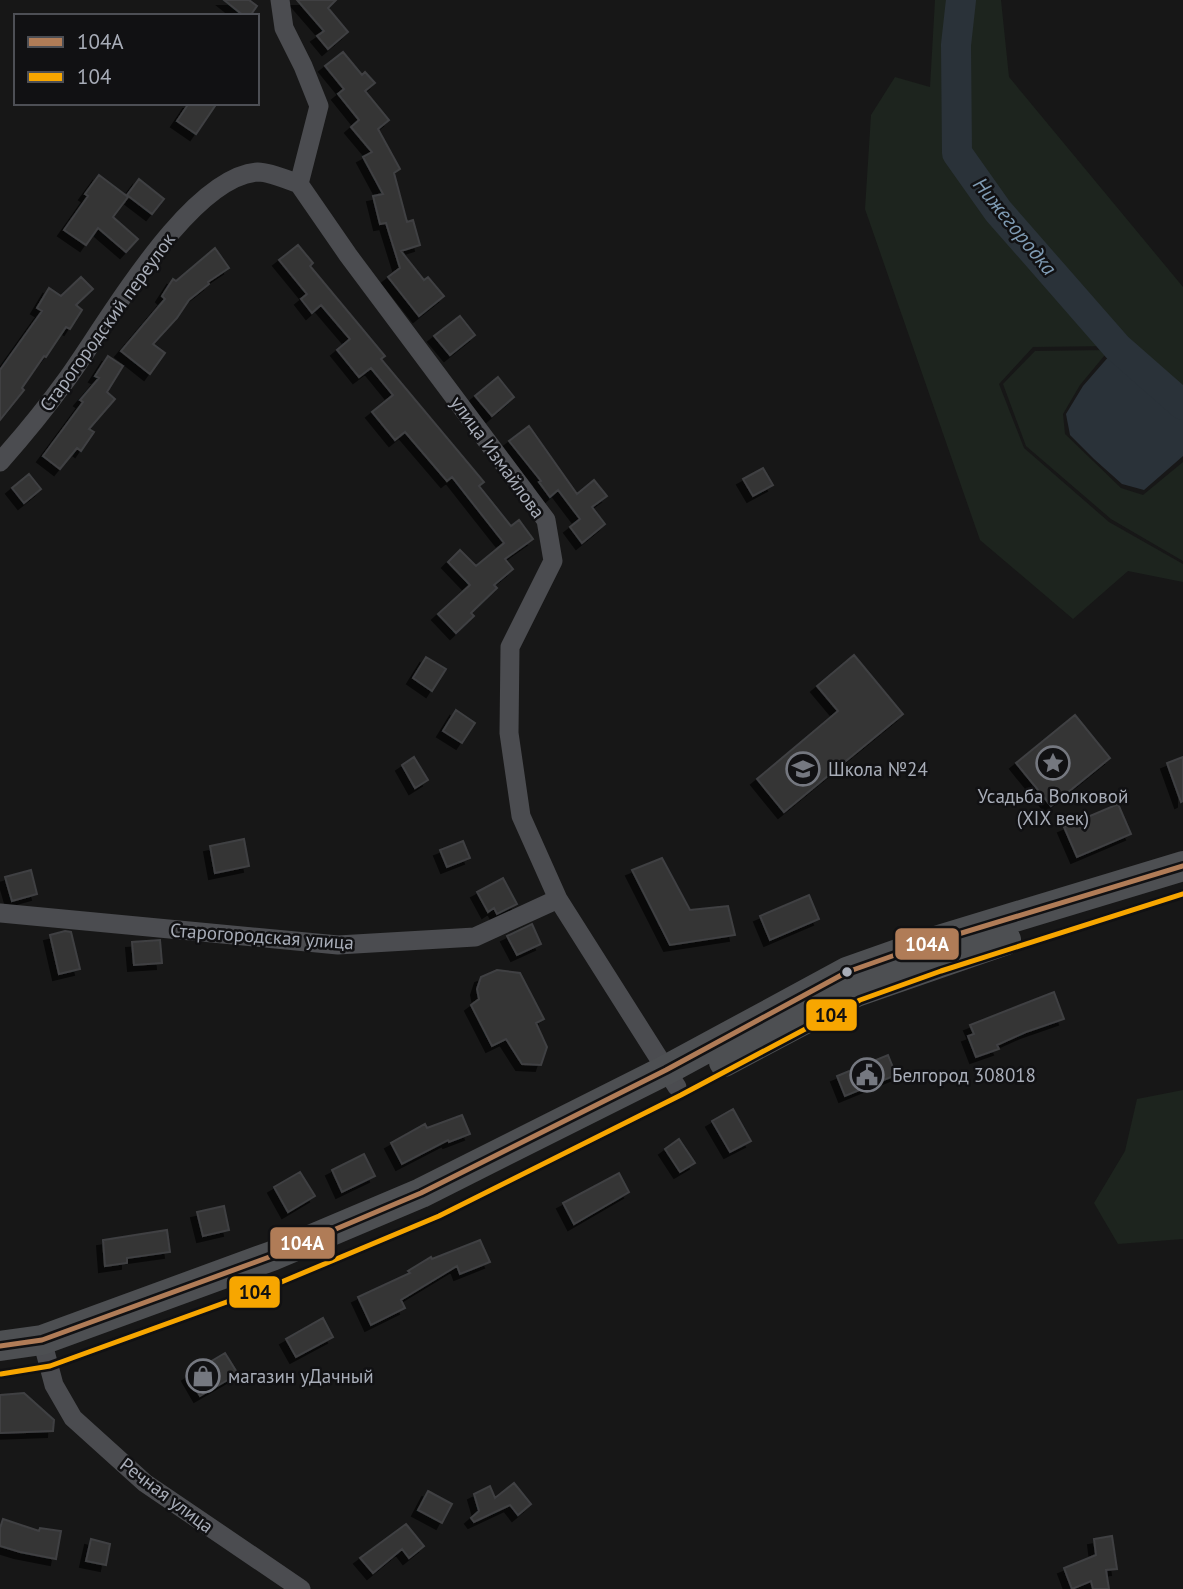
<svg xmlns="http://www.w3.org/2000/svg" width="1183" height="1589" font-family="'PT Sans',sans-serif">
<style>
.green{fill:#1d241e}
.water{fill:#2a3239}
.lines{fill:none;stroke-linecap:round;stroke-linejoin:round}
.river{stroke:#2a3239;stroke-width:30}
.building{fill:#353536;stroke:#3f4043;stroke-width:2;filter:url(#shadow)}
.street{stroke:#4b4c50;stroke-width:19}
.primary{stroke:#4d4f52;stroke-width:30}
.bus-1-casing{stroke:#111113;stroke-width:10}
.bus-2-casing{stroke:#111113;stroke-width:10}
.bus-1{stroke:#b07c57;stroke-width:5}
.bus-2{stroke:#f7a600;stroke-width:5}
.bus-dot{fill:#a8adb8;stroke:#111113;stroke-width:2.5}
.labels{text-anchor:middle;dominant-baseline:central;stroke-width:5;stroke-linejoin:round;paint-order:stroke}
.street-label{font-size:19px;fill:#a8adb8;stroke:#111113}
.poi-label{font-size:19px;fill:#a8adb8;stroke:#111113;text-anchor:start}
.water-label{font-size:21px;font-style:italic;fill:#7f9bb3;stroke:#111113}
.line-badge{stroke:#111113;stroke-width:2.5}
.badge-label{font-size:19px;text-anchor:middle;font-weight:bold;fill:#fff}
.pale-badge-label{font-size:19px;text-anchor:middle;font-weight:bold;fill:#111}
</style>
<defs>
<filter id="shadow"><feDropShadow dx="-6" dy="6" stdDeviation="0" flood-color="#0009"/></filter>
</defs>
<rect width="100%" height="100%" fill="#171717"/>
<path class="green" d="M935 0H957L952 43 953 153 994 214 1112 346 1033 347 999 384 1024 448 1109 522 1183 564V582L1128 571 1073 619 980 540 865 209 871 115 895 77 930 87Z
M966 0H1001L1009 77 1183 287V399L1123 345 998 203 960 151V43Z
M1109 350 1080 385 1063 414 1065 434 1121 488 1143 495 1183 462V561L1111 519 1026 446 1003 384 1035 351Z
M1183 1090V1239L1118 1244 1094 1203 1125 1151 1137 1099Z"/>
<path class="water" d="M1117 347 1183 405V456L1144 490 1122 484 1094 459 1070 435 1066 414 1083 386Z"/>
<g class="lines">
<path class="river" d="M961 0 956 45 957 153 998 211 1117 347 1183 405"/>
</g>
<path class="building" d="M224 0H249L257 6 250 16H244Z
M297 0H336L328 8 348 32 328 49 317 36 324 31Z
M343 52 362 75 365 72 375 83 365 91 389 120 378 129 400 169 394 173 407 222 413 220 420 245 401 251 424 280 428 277 444 296 419 316 388 277 400 268 386 223 380 224 373 196 383 194 363 157 372 152 351 127 359 120 338 94 344 89 325 66Z
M189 103H217L196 134 177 121Z
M99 175 128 197 113 217 138 239 126 252 98 228 86 245 64 230 88 196 85 194Z
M139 179 164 199 152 214 127 195Z
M298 245 313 263 310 266 385 356 381 359 484 482 479 486 511 526 519 520 533 539 505 559 513 569 494 585 497 588 471 613 474 616 456 633 438 614 470 585 448 562 460 550 476 566 504 543 452 477 447 481 405 432 395 440 372 412 393 395 371 368 359 377 337 350 350 339 321 305 312 313 301 299 307 294 279 260Z
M215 248 229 268 208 282 209 284 189 300 177 318 153 344 165 353 150 374 121 351 165 299 162 296 173 279 176 281Z
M81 277 93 289 76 305 82 310 70 329 66 327 46 357 44 356 22 388 24 390 0 420V370L42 311 37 308 49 288 61 296Z
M460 316 475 335 450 355 434 336Z
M108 356 123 366 107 392 115 399 89 429 94 432 81 451 77 448 60 469 43 456 83 402 80 400 99 378 95 376Z
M498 377 514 397 492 416 475 396Z
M529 426 577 494 594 480 607 496 592 507 605 524 582 543 570 527 580 519 558 490 550 497 539 482 541 481 509 441Z
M763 468 773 485 753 496 743 479Z
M29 474 41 489 24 503 12 488Z
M854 655 903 714 784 812 757 779 838 711 817 686Z
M426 657 446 669 432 691 413 678Z
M456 710 475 723 462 743 443 731Z
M1075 715 1110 758 1051 806 1016 763Z
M414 757 428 780 415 788 402 765Z
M1183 757V801L1181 802 1167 763Z
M1118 804 1131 834 1077 857 1064 827Z
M244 839 249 866 215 873 210 846Z
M463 841 470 858 447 867 440 850Z
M662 858 690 910 728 906 735 935 670 945 632 870Z
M31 870 37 894 12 901 5 877Z
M503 878 517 904 497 914 494 908 488 912 477 892Z
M809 895 819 919 770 940 760 916Z
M532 924 541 944 517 955 507 936Z
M65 931 71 932 80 969 59 974 50 935Z
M160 940 162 963 134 965 132 942Z
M497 970 520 973 544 1019 536 1023 547 1047 541 1065 522 1064 506 1039 492 1046 471 1005 479 999 477 989 481 977Z
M1054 992 1064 1019 1026 1032 997 1045 999 1049 976 1057 968 1036 974 1034 970 1025Z
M888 1055 896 1075 845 1096 837 1076Z
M733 1109 751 1141 730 1152 712 1121Z
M462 1115 470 1134 449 1142 448 1140 402 1164 391 1143 425 1124 427 1128Z
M679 1139 695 1163 680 1172 665 1149Z
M364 1154 375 1176 342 1192 332 1170Z
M300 1172 315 1196 288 1212 274 1187Z
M619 1173 629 1192 574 1224 563 1203Z
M224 1206 229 1230 203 1236 197 1212Z
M167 1230 170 1252 127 1258V1263L105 1266 103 1240Z
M480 1240 490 1262 460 1274 457 1266 401 1300 405 1308 371 1325 358 1297 410 1273 408 1271 431 1257 432 1259Z
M323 1318 333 1337 296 1357 286 1339Z
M225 1353 238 1374 200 1396 188 1375Z
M24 1393 54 1420 53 1431 0 1433V1395Z
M514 1483 531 1504 518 1515 510 1505 474 1522 471 1518 479 1511 474 1494 490 1486 495 1498Z
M428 1491 452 1504 442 1523 418 1510Z
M3 1519 39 1531 40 1528 61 1531 56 1559 20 1552 0 1546V1528Z
M406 1524 424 1546 409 1558 402 1549 373 1573 360 1558Z
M1112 1536 1117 1569 1106 1570 1109 1589H1093L1091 1581 1072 1589 1064 1568 1096 1555 1094 1539Z
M91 1539 110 1544 106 1565 86 1561Z"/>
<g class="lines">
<path class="street" d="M280 0 284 28 303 66 319 106 299 184 348 255 546 520 553 561 510 647 509 733 521 816 558 899 677 1087
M0 462C23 436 46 408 67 379 105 327 189 176 258 172 270 172 288 180 299 184
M0 913 338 945 475 937 558 899
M42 1340 54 1385 73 1418 145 1483 301 1589"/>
<path class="primary" d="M724 1062 856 992 1006 940
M0 1346 42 1340 272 1256 421 1193 666 1070 847 972 932 942 1183 866"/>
<defs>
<path id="bus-1" d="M0 1346 42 1340 272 1256 421 1193 666 1070 847 972 932 942 1183 866"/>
<path id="bus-2" d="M1 1374 50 1366 279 1283 439 1216 681 1095 860 1000 941 971 1183 894"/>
</defs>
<use href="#bus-1" class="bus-1-casing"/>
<use href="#bus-2" class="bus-2-casing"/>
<use href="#bus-1" class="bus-1"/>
<use href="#bus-2" class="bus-2"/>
</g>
<defs>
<symbol id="sight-ring" viewBox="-11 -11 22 22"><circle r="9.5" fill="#111113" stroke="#757880" stroke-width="1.5"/><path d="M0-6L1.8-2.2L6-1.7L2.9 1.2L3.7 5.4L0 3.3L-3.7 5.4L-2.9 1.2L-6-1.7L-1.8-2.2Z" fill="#757880"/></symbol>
<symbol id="school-ring" viewBox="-11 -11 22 22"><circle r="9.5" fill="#111113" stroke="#757880" stroke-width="1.5"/><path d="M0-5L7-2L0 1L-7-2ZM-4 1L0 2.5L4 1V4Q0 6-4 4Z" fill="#757880"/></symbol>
<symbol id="civic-ring" viewBox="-11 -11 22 22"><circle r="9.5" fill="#111113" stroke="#757880" stroke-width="1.5"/><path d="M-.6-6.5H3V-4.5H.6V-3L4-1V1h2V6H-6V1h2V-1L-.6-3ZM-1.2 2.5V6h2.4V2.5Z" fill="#757880"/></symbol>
<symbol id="shop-ring" viewBox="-11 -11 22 22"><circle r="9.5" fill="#111113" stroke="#757880" stroke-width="1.5"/><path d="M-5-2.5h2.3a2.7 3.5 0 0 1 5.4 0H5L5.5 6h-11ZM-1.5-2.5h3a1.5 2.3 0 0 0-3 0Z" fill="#757880"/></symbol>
</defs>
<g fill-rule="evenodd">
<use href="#sight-ring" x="1034" y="744" width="38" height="38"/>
<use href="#school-ring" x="784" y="750" width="38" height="38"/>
<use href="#civic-ring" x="848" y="1056" width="38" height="38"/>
<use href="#shop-ring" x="184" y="1357" width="38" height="38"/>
</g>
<circle class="bus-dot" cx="847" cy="972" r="6"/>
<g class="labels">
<g class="street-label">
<text transform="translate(107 322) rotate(-54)">Старогородский переулок</text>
<text transform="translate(498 457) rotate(54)">улица Измайлова</text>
<text transform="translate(262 936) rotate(4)">Старогородская улица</text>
<text transform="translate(167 1495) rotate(37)">Речная улица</text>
</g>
<g class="poi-label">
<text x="828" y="769">Школа №24</text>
<text x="1053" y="796" text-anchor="middle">Усадьба Волковой<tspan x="1053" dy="22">(XIX век)</tspan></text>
<text x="892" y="1075">Белгород 308018</text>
<text x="228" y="1376">магазин уДачный</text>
</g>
<g class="water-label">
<text transform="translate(1015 226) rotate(51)">Нижегородка</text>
</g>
</g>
<g class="line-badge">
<rect x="894" y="927" width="66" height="34" rx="7" fill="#b07c57"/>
<rect x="805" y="998" width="53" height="34" rx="7" fill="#f7a600"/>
<rect x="269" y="1226" width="67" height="34" rx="7" fill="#b07c57"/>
<rect x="228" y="1275" width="53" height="34" rx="7" fill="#f7a600"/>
</g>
<g class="badge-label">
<text x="927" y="951">104А</text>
<text x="302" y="1250">104А</text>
</g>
<g class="pale-badge-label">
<text x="831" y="1022">104</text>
<text x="255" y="1299">104</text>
</g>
<rect x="14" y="14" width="245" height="91" fill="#111113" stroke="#4d4f55" stroke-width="2"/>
<rect x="28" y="37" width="35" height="10" fill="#b07c57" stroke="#4d4f55" stroke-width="2"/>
<text x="77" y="49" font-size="21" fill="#a8adb8">104А</text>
<rect x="28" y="72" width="35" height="10" fill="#f7a600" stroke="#4d4f55" stroke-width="2"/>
<text x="77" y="84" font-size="21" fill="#a8adb8">104</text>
</svg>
